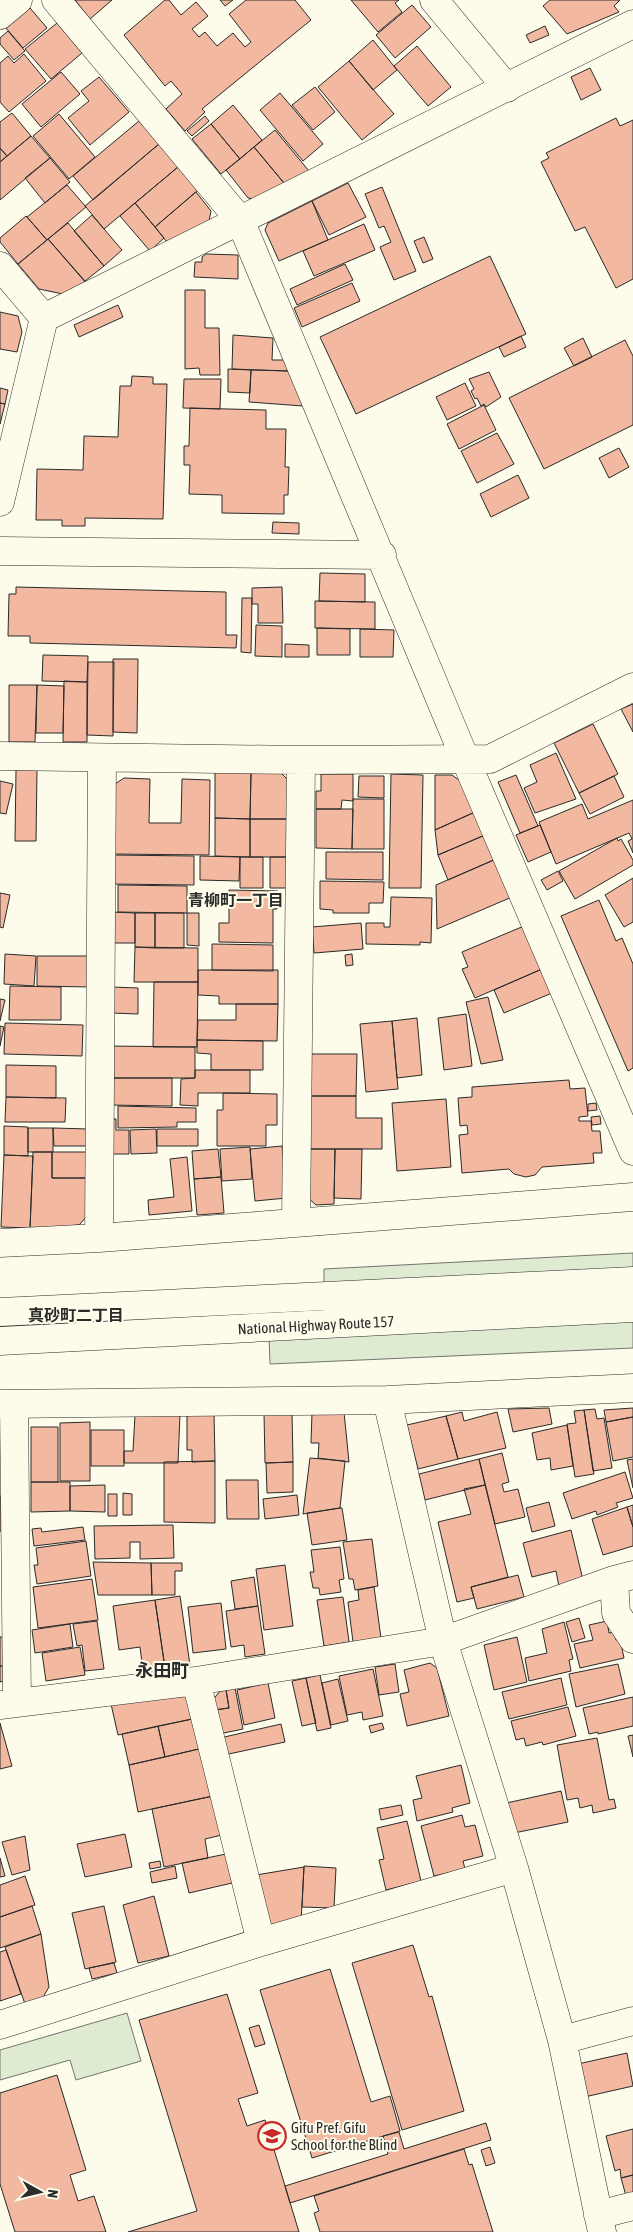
<svg xmlns="http://www.w3.org/2000/svg" width="633" height="2232" font-family="'Asap Condensed','Noto Sans JP',sans-serif">
<style>
.green{fill:#deebd1;stroke:#74746e}
.building{fill:#f2b8a0;stroke:#2b2b2b}
.lines{fill:none;stroke-linecap:round;stroke-linejoin:round}
.minor-casing{stroke:#2b2b2b;stroke-width:29}
.highway-casing{stroke:#2b2b2b;stroke-width:29}
.minor{stroke:#fdfbea;stroke-width:28}
.highway{stroke:#fdfbea;stroke-width:28}
.labels{text-anchor:middle;dominant-baseline:central;stroke-width:4;stroke-linejoin:round;paint-order:stroke}
.street-label{font-size:15px;fill:#2b2b2b;stroke:#fdfbea}
.poi-label{font-size:15px;fill:#2b2b2b;stroke:#fdfbea;text-anchor:start}
.neighbourhood-label{font-size:16px;font-weight:bold;fill:#2b2b2b;stroke:#fdfbea}
.quarter-label{font-size:18px;font-weight:bold;fill:#2b2b2b;stroke:#fdfbea}
</style>
<rect width="100%" height="100%" fill="#fdfbea"/>
<path class="green" d="M633 1253V1276L324 1293V1269Z
M633 1319V1348L270 1364 269 1336Z
M127 2013 141 2061 76 2080 70 2060 0 2080V2050Z"/>
<path class="building" d="M75 0H112L90 19Z
M165 0H169L181 15 196 2 208 16 192 29 199 37 205 32 217 46 233 33 245 47 251 42 229 14 246 0H295L311 20 202 109 205 112 185 131 166 109 182 94 171 81 165 86 124 35Z
M220 0H233L225 6Z
M351 0H399L395 3 402 12 378 32Z
M550 0H620L614 6 619 12 567 34 543 6Z
M412 5 431 27 395 58 376 35Z
M30 8 47 28 23 48 6 28Z
M57 23 82 53 51 79 25 49Z
M545 26 549 35 530 43 526 35Z
M8 31 25 51 14 60 0 44V38Z
M373 40 397 70 373 90 349 61Z
M417 46 451 87 428 106 394 66Z
M24 54 46 81 9 112 0 102V63L8 56 14 63Z
M349 61 394 114 362 140 318 87Z
M590 68 601 90 581 100 571 77Z
M61 72 80 94 41 127 22 104Z
M99 77 129 112 90 145 68 118 89 101 81 91Z
M315 87 335 112 313 130 292 105Z
M280 93 323 144 303 161 260 110Z
M233 105 262 140 240 159 211 124Z
M12 113 31 136 7 156 0 148V122Z
M59 114 95 157 69 179 33 136Z
M205 116 209 121 192 136 187 131Z
M616 118 620 126 633 120V279L616 288 585 227 575 231 541 162 549 158 546 153Z
M139 121 159 144 93 200 73 176Z
M211 124 240 159 221 174 192 139Z
M275 130 309 171 284 183 254 147Z
M31 136 50 158 0 200V162Z
M159 144 178 167 104 229 85 206Z
M254 147 284 183 254 199 248 198 226 170Z
M0 148 7 156 0 162Z
M50 158 70 182 45 203 25 178Z
M178 167 198 190 155 227 135 203Z
M348 183 366 217 329 235 312 201Z
M67 185 86 207 47 240 27 217Z
M382 187 416 271 394 280 380 247 391 242 384 226 379 228 365 194Z
M196 192 211 211 209 221 167 242 155 227Z
M312 201 328 240 279 261 265 230 268 223Z
M135 203 164 238 150 251 120 216Z
M92 215 122 250 104 266 74 231Z
M26 216 47 240 18 264 0 242V238Z
M68 223 104 266 85 281 48 239Z
M364 224 375 250 314 276 303 251Z
M424 237 433 259 423 263 414 241Z
M48 239 86 283 63 294 39 289 18 264Z
M206 254 238 255V279L194 277 195 262H202V257Z
M490 256 526 334 356 414 320 337Z
M345 264 353 280 297 305 290 289Z
M352 283 360 301 302 327 294 308Z
M185 290H205V328H219L220 375H200L199 368 185 369Z
M118 305 123 317 79 337 74 325Z
M0 312 18 316 22 332 17 352 0 349Z
M233 335 273 338 272 360H284L289 371 232 369Z
M521 336 526 347 504 357 499 347Z
M583 338 592 357 574 366 564 348Z
M625 340 633 356V425L544 469 509 398Z
M228 369 251 370 250 393 228 392Z
M251 370 289 371 303 406 249 402Z
M489 372 501 397 486 407 484 404 481 406 477 398 475 399 471 391 474 389 469 379Z
M132 376 153 377V384H167L163 519 85 518V526H62V520H36L37 469 83 470 84 436 118 437 120 386H131Z
M184 379H221L220 409 183 408Z
M465 383 476 406 447 420 436 397Z
M0 388 8 390 5 404 0 403Z
M0 403 5 404 0 424Z
M484 405 496 430 459 449 447 424Z
M190 408 266 410V429H286L285 467H289L288 495H284V514L222 513V495L189 494 190 465H184V446H189Z
M497 433 514 464 477 483 461 451Z
M619 448 629 467 609 478 599 458Z
M518 475 529 498 491 517 480 494Z
M273 522 299 523V534L272 533Z
M320 573 365 574V602L319 601Z
M16 587 226 592V635H237L236 648 30 643V636H8L9 594H16Z
M282 587 283 623H258V604H252V588Z
M242 598H252L251 653 241 652Z
M315 601 375 602V629L315 628Z
M256 625 282 626V657L255 656Z
M317 628 350 629V655H317Z
M360 629 394 630 393 657H360Z
M285 644 309 645V657H285Z
M43 655 88 656 87 682 42 681Z
M113 659H138L137 733 113 732Z
M88 662H114L113 736 87 735Z
M64 681 87 682V742H63Z
M9 685H37L35 742H9Z
M37 685 64 686 63 733H36Z
M633 704V732L621 709Z
M593 724 618 774 579 793 554 743Z
M556 753 576 799 535 813 524 788 537 782 530 765Z
M16 770H37L36 841H15Z
M215 772 251 773 250 819 215 818Z
M251 773H281L291 783V819H250Z
M321 774H353V801L342 800 341 809H316V791H321Z
M391 774 423 775 421 888H389Z
M435 775H452L463 783 475 812 435 830Z
M516 775 538 826 520 833 498 782Z
M359 776H384V798L358 797Z
M614 776 624 797 590 814 579 793Z
M124 778 150 779 149 823H181L182 779 210 780 209 855 112 854V786Z
M0 781 13 784 6 814 0 813Z
M353 799H384V849H352Z
M633 800V853L628 841 632 839 629 833 556 864 539 822 582 804 588 819Z
M316 809H353L352 849 316 848Z
M475 812 485 835 438 855 435 830Z
M215 818 250 819V857L215 856Z
M250 819H291L290 857H250Z
M540 825 551 852 528 862 516 835Z
M485 835 496 859 448 880 438 855Z
M617 838 618 841 621 839 633 860V865L575 899 559 871Z
M326 852H383V880L326 879Z
M111 855 194 856V885L111 884Z
M200 856 240 857 239 881 200 880Z
M240 857H263V888H240Z
M270 857H290V888H270Z
M496 859 512 897 437 929 436 885Z
M558 871 563 881 547 890 541 880Z
M633 878V922L624 927 605 895Z
M320 881 384 882 383 903H369V913H333V910L320 909Z
M118 885 187 886V913L118 912Z
M229 890 278 891 277 909H273V943L219 942V923H229Z
M0 893 10 895 3 928 0 927Z
M391 897 432 898 431 943 420 942V945L366 944V923H384V927H390Z
M599 900 616 941 622 938 633 964V1068L628 1071 561 916Z
M111 912 135 913V943H110Z
M135 913H155V948L135 947Z
M155 913H184V948H155Z
M187 913H199V946L187 945Z
M361 923 363 949 314 953 312 927Z
M524 926 542 969 475 998 462 969 468 967 462 952Z
M212 944 273 945V971L212 970Z
M135 947 198 948V982H134Z
M5 954 36 956 34 986 4 984Z
M352 954 353 965 346 966 345 955Z
M37 956H91V987L37 986Z
M542 969 552 993 504 1013 494 990Z
M198 970H278V1004H219V996L198 995Z
M154 982H198L197 1047H153Z
M10 986 61 987V1020H9Z
M112 987 138 988V1014L111 1013Z
M488 997 503 1060 481 1064 466 1002Z
M0 999 5 1000 0 1021Z
M236 1004H278L277 1041 197 1040 198 1020H236Z
M466 1014 472 1066 444 1070 438 1018Z
M417 1018 422 1075 397 1078 392 1021Z
M392 1021 398 1089 366 1092 360 1024Z
M5 1023 83 1025 82 1056 4 1054Z
M0 1026 4 1027 0 1046Z
M197 1040 263 1041V1070H211V1054L197 1053Z
M109 1046 195 1047V1078H109Z
M308 1054H357L356 1096H307Z
M6 1065 56 1066V1098L6 1097Z
M195 1070H250V1093H198V1106L180 1105 181 1079 195 1078Z
M109 1078H172V1106L109 1105Z
M569 1080 570 1089 585 1088 588 1116 579 1117V1121H591L592 1131H600L602 1153H593L594 1163 542 1167 535 1175 526 1177 514 1174 509 1169 462 1173 459 1135 468 1134 467 1125 460 1126 458 1098 472 1097V1087Z
M223 1093 277 1094V1125H266V1146H217V1110H223Z
M307 1096H356V1118H382V1149H306Z
M6 1097 66 1098 65 1122H5Z
M446 1099 451 1167 397 1171 392 1103Z
M596 1103 597 1110 588 1111V1104Z
M118 1106 196 1108V1122H177V1127L118 1128Z
M600 1116 601 1124 592 1125 591 1117Z
M110 1119H116V1130H129V1154H110Z
M4 1126 28 1127V1156L4 1155Z
M28 1128H53V1152H28Z
M53 1128 89 1129 90 1146H54Z
M156 1129 157 1153 131 1154 130 1130Z
M157 1129H198V1146H157Z
M282 1146 287 1198 255 1201 250 1149Z
M250 1147 252 1179 222 1181 220 1149Z
M218 1149 221 1177 194 1179 192 1151Z
M306 1149H335L334 1204 316 1205 306 1196Z
M335 1149H362L361 1199 334 1198Z
M33 1152H52V1178H89L88 1215 79 1225 30 1229Z
M52 1152H89V1178H52Z
M4 1155 33 1156 30 1228 1 1227Z
M187 1157 192 1211 149 1215 148 1200 174 1197 170 1159Z
M221 1177 224 1213 197 1215 194 1179Z
M549 1408 552 1424 513 1432 508 1409Z
M633 1408V1417L606 1422 604 1410Z
M595 1409 597 1419 604 1418 612 1468 593 1471 584 1410Z
M584 1410 594 1474 575 1477 567 1424 576 1423 574 1411Z
M292 1412 293 1462 265 1463 264 1413Z
M312 1412H344L349 1462 318 1458 319 1443H311Z
M462 1412 464 1421 497 1412 506 1448 458 1459 446 1416Z
M214 1413 215 1461 192 1462V1450H187V1414Z
M180 1414 178 1463H124V1451H133L135 1415Z
M446 1416 458 1459 418 1469 407 1425Z
M633 1417V1457L613 1461 606 1422Z
M90 1422V1481H60V1423Z
M567 1425 573 1466 551 1470 550 1458 537 1460 532 1433Z
M31 1427H58V1482H31Z
M91 1430H124V1466H91Z
M502 1453 509 1482 502 1484 504 1492 518 1489 525 1517 495 1524 479 1459Z
M310 1458 345 1461 340 1508 303 1514Z
M479 1459 485 1485 425 1500 419 1474Z
M633 1459V1488L627 1460Z
M215 1461V1523L164 1522V1462Z
M293 1462V1492L267 1493 266 1463Z
M625 1472 633 1498 616 1503 618 1507 597 1515 596 1511 572 1519 563 1493Z
M226 1480H258L259 1519H227Z
M31 1482H70V1511L31 1512Z
M105 1485V1512L70 1511V1486Z
M485 1485 508 1577 471 1587 474 1598 457 1602 438 1522 471 1514 464 1489Z
M123 1493 132 1494V1515H123Z
M108 1494H117V1516H108Z
M297 1495 299 1515 265 1519 263 1499Z
M0 1496H3V1531H0Z
M549 1502 555 1526 532 1532 526 1508Z
M633 1505V1527L627 1507Z
M627 1507 633 1527V1546L603 1555 592 1519Z
M340 1508H342L347 1540 312 1545 307 1513Z
M173 1525 174 1558 140 1559V1542H130V1558L95 1559 94 1526Z
M83 1527 85 1540 34 1546 32 1529 41 1528 42 1532Z
M571 1530 583 1580 559 1587 556 1571 532 1577 523 1543Z
M372 1539 378 1586 355 1590 353 1579H349L343 1542Z
M86 1541 91 1576 37 1584 34 1565H38L36 1548Z
M340 1547 344 1579 339 1580 341 1592 320 1595 319 1588H313L310 1572H314L311 1550Z
M93 1562 151 1563 152 1595H98Z
M151 1563H182V1571H175V1595H152Z
M285 1565 293 1626 264 1630 256 1569Z
M518 1575 524 1597 477 1609 471 1587Z
M254 1577 258 1606 235 1609 231 1581Z
M92 1579 98 1620 38 1628 33 1587Z
M374 1587 381 1638 353 1642 348 1602 359 1600 358 1590Z
M180 1596 190 1665 165 1668 155 1600Z
M343 1597 349 1642 324 1646 317 1600Z
M155 1600 165 1668 143 1671 140 1647 119 1650 113 1606Z
M221 1603 226 1649 193 1653 188 1607Z
M258 1606 265 1654 245 1657 244 1645 231 1647 226 1611Z
M579 1618 585 1638 572 1642 566 1622Z
M97 1621 104 1669 85 1671 82 1645 77 1646 73 1624Z
M607 1621 609 1633 614 1632 616 1640 620 1639 624 1658 580 1668 574 1644 593 1640 589 1625Z
M564 1622 573 1659 569 1660 571 1671 529 1681 525 1658 547 1653 542 1629Z
M70 1624 73 1647 35 1653 32 1630Z
M0 1637H3V1666H0Z
M517 1637 527 1682 494 1690 484 1645Z
M80 1647 85 1675 46 1681 42 1653Z
M430 1663 437 1668 449 1716 407 1726 400 1694 409 1692 404 1670Z
M395 1664 399 1692 379 1695 375 1667Z
M618 1664 625 1694 576 1707 569 1674Z
M0 1666H3V1681L0 1682Z
M373 1669 383 1716 363 1720 362 1712 347 1715 339 1676Z
M320 1675 331 1728 317 1731 306 1678Z
M306 1678 316 1723 302 1726 292 1681Z
M561 1678 567 1705 509 1719 502 1692Z
M338 1679 348 1721 331 1725 322 1683Z
M268 1683 275 1718 244 1725 237 1690Z
M235 1688 243 1729 219 1734 214 1710 229 1708 226 1690Z
M226 1690 229 1708 214 1710 212 1701 220 1691Z
M181 1694 193 1702 197 1718 118 1735 111 1704Z
M633 1697V1726L598 1734V1732L589 1734 583 1708Z
M568 1707 576 1736 543 1745 542 1742 526 1746 524 1738 516 1740 511 1721Z
M197 1718 203 1748 165 1757 158 1726Z
M0 1723 12 1766 0 1769Z
M382 1723 384 1729 371 1733 369 1726Z
M281 1724 285 1742 224 1755 220 1738Z
M158 1726 165 1757 129 1765 122 1734Z
M633 1735V1757L628 1736Z
M597 1738 609 1800 614 1799 616 1808 593 1813 592 1805 580 1808 578 1798 567 1800 557 1745Z
M203 1748 213 1796 138 1812 129 1765Z
M461 1765 470 1803 452 1808 453 1812 417 1821 413 1800 422 1798 416 1776Z
M561 1791 568 1822 509 1834 502 1804Z
M213 1796 222 1835 205 1839 208 1858 164 1867 152 1809Z
M401 1805 403 1815 381 1820 379 1809Z
M462 1815 465 1827 475 1825 483 1856 463 1861 465 1869 434 1876 421 1826Z
M407 1821 421 1881 386 1890 379 1860 384 1859 377 1828Z
M125 1834 132 1867 85 1877 77 1844Z
M25 1836 30 1870 12 1875 2 1842Z
M226 1854 232 1883 189 1893 182 1863Z
M0 1858 5 1876 0 1877Z
M160 1861 161 1867 150 1869 149 1863Z
M175 1866 177 1878 152 1883 150 1872Z
M304 1866 336 1868 334 1908 302 1907Z
M304 1867 301 1922 272 1931 250 1876Z
M25 1876 35 1905 0 1917V1885Z
M154 1896 169 1956 138 1963 123 1905Z
M32 1906 41 1934 0 1948V1917Z
M104 1906 116 1962 85 1969 72 1913Z
M41 1934 49 1987 42 1999 25 2004 5 1947Z
M413 1945 429 1997 432 1996 464 2111 402 2130 352 1963Z
M6 1950 21 1994 0 2001V1952Z
M114 1963 117 1973 92 1979 89 1968Z
M330 1969 371 2102 390 2096 400 2131 312 2158 260 1990Z
M227 1994 258 2093 238 2099 247 2126 265 2120 299 2232H128L197 2211 139 2020Z
M259 2025 265 2044 255 2047 249 2028Z
M627 2053 633 2086 580 2098 569 2066Z
M57 2075 86 2170 70 2175 78 2201 94 2196 106 2232H15L0 2184V2093Z
M486 2123 491 2140 290 2203 285 2186 388 2154 383 2136 399 2132 404 2149Z
M633 2129V2175L621 2178 620 2169 615 2171 606 2136Z
M490 2147 495 2163 486 2166 481 2150Z
M464 2149 469 2165 472 2164 493 2232H320L314 2213 319 2211 314 2196Z
M633 2175V2201L628 2203 621 2178Z"/>
<g class="lines">
<defs>
<path id="minor" d="M56 0 240 220 466 761 633 1151
M434 0 507 88
M0 15 18 0
M0 266 44 318
M0 502 44 318 633 24
M0 551 382 555
M0 756 301 760 490 759 633 687
M296 1222 301 760
M99 1238 102 758
M0 1243 99 1238 633 1197
M387 1400 443 1641 514 1868 562 2040 602 2232
M0 1404 387 1400 633 1388
M14 1405 17 1702
M614 1580 616 1613 633 1639
M196 1681 261 1942
M0 1705 196 1681 443 1641 614 1580 633 1575
M0 2025 261 1942 514 1868
M562 2040 633 2021
M598 2215 633 2206"/>
<path id="highway" d="M0 1312 633 1281
M0 1341 633 1308"/>
</defs>
<use href="#minor" class="minor-casing"/>
<use href="#highway" class="highway-casing"/>
<use href="#minor" class="minor"/>
<use href="#highway" class="highway"/>
</g>
<defs>
<symbol id="school-ring" viewBox="-11 -11 22 22"><circle r="9.5" fill="#fdfbea" stroke="#c62828" stroke-width="1.5"/><path d="M0-5L7-2L0 1L-7-2ZM-4 1L0 2.5L4 1V4Q0 6-4 4Z" fill="#c62828"/></symbol>
</defs>
<g fill-rule="evenodd">
<use href="#school-ring" x="256" y="2120" width="32" height="32"/>
</g>
<g class="labels">
<g class="street-label">
<text transform="translate(316 1325) rotate(-3)">National Highway Route 157</text>
</g>
<g class="poi-label">
<text x="291" y="2127">Gifu Pref. Gifu<tspan x="291" dy="17">School for the Blind</tspan></text>
</g>
<g class="neighbourhood-label">
<text x="236" y="900">青柳町一丁目</text>
<text x="76" y="1315">真砂町二丁目</text>
</g>
<g class="quarter-label">
<text x="162" y="1670">永田町</text>
</g>
</g>
<g transform="translate(40 2192) rotate(98)" stroke="#fdfbea" stroke-width="4" paint-order="stroke">
<path d="M0-4L9 19L0 12L-9 19Z" fill="#2b2b2b"/>
<text y="-8" font-size="14" font-weight="bold" text-anchor="middle" fill="#2b2b2b">N</text>
</g>
</svg>
